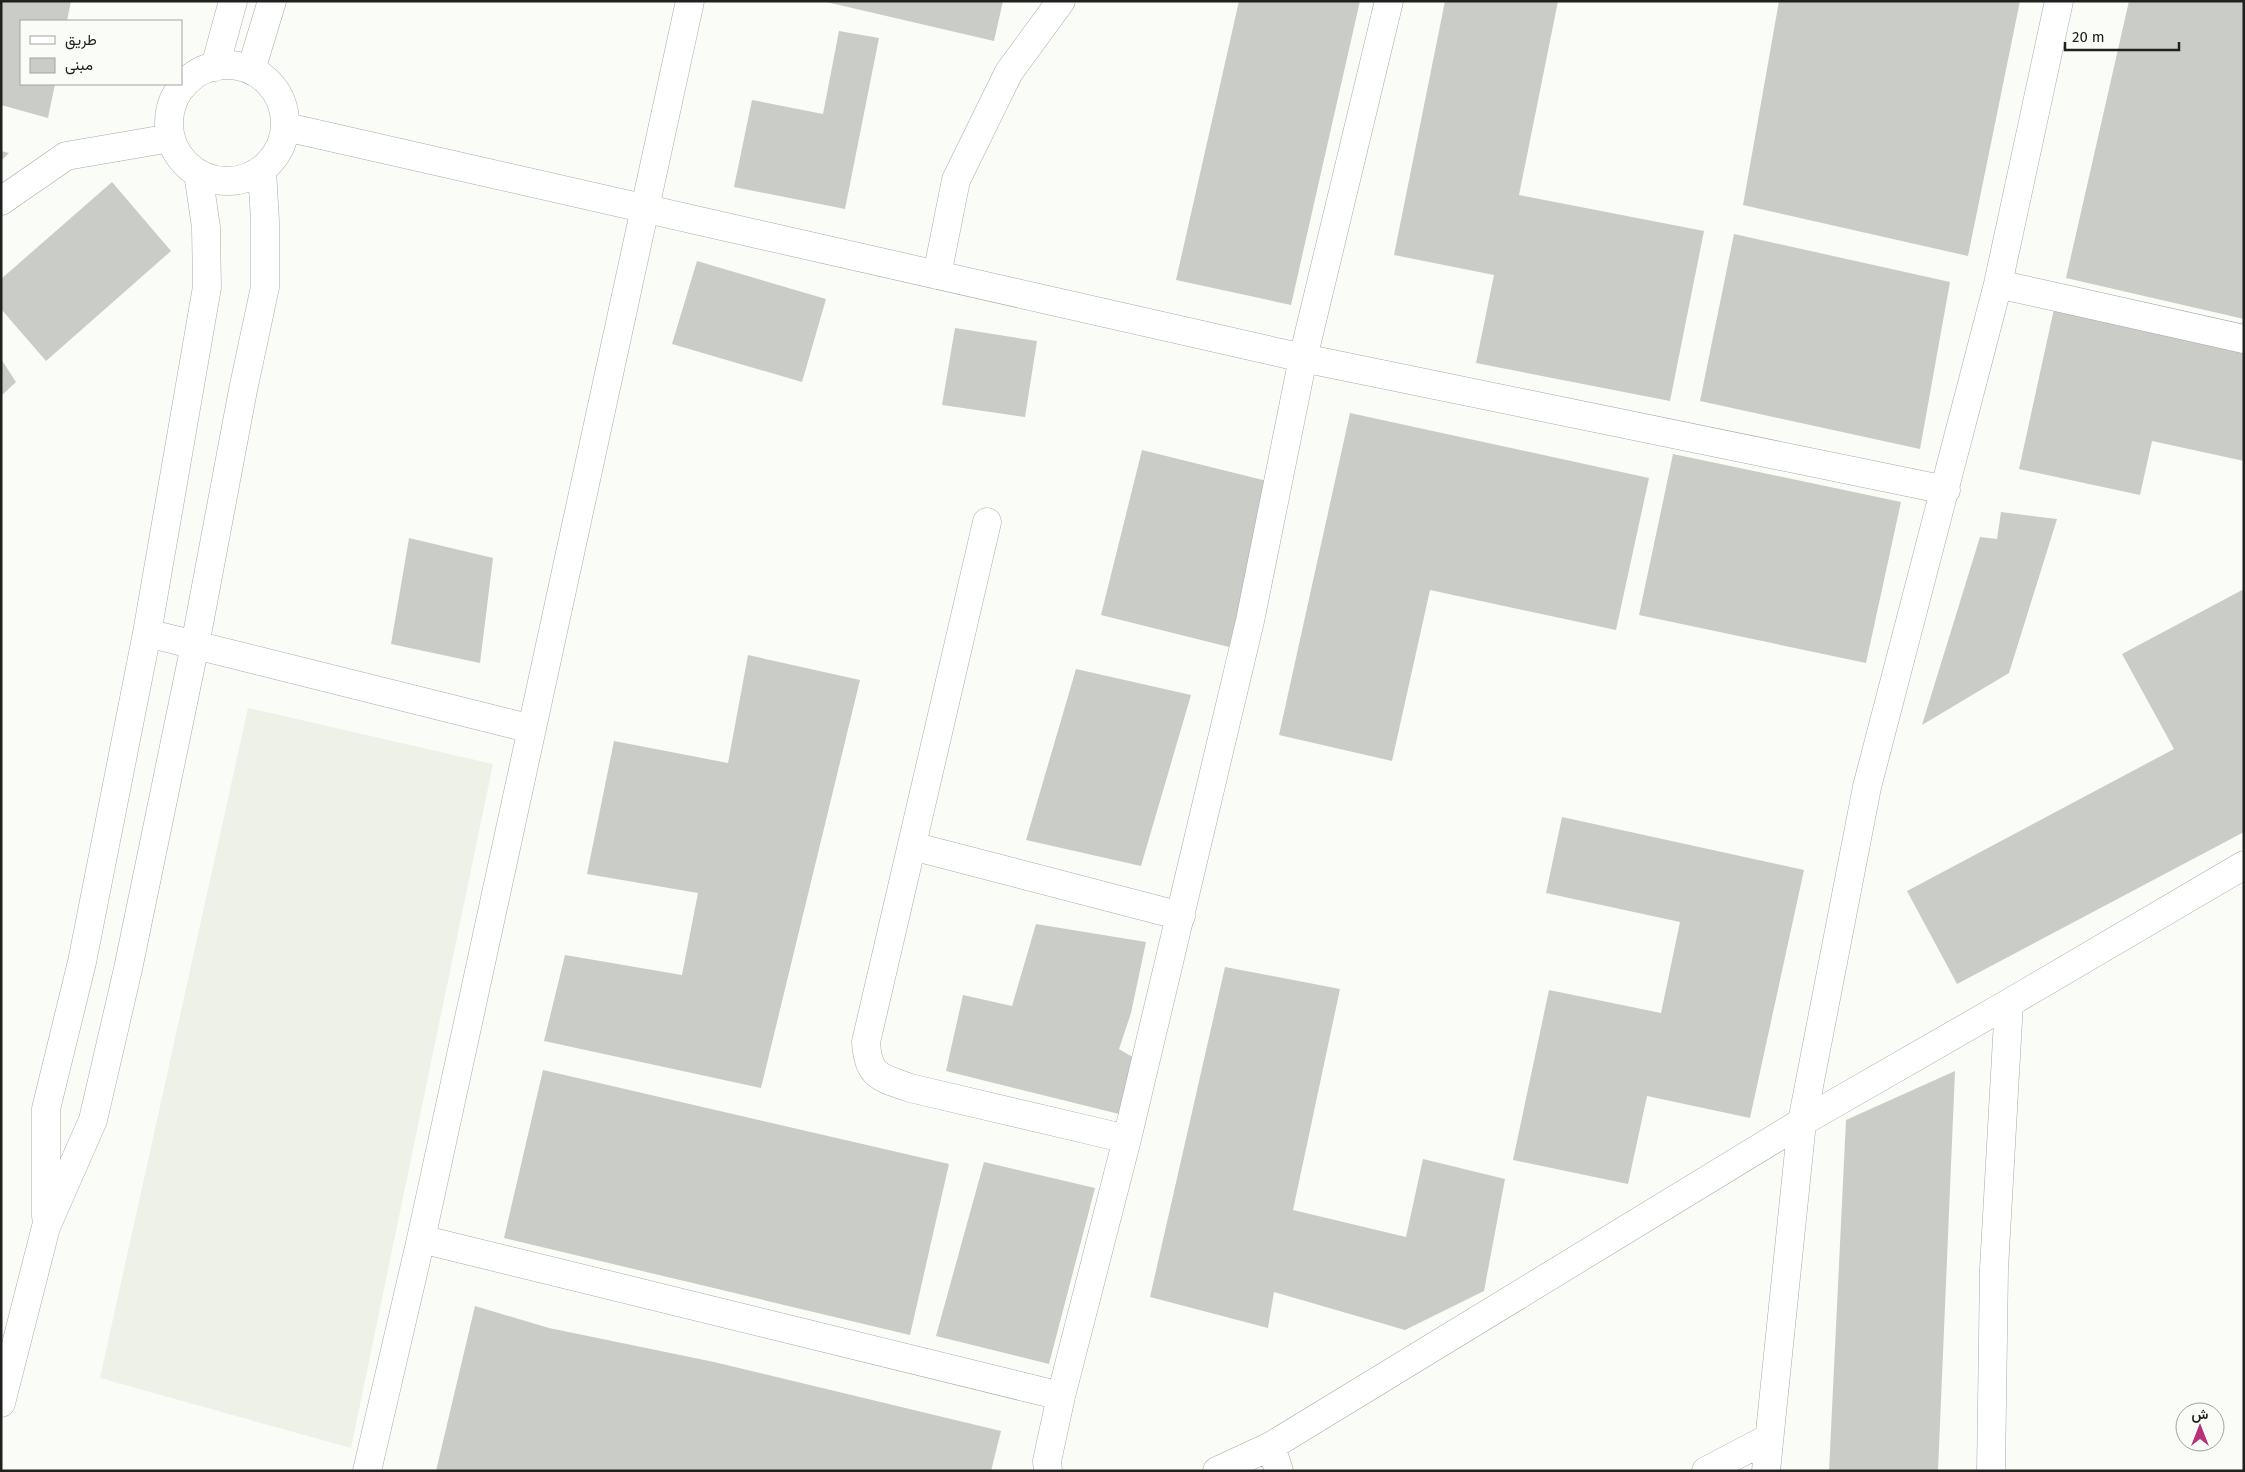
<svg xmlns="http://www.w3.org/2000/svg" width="2245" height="1472" font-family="'Fira Sans',Vazirmatn,sans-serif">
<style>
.built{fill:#edf1e7}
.building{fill:#caccc8}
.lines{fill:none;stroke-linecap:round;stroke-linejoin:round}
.minor-casing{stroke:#a9aaa7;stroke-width:29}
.minor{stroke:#fff;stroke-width:28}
</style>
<rect width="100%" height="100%" fill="#fafcf8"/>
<path class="built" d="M248 708 493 764 351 1448 100 1378Z"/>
<path class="building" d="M1 1H71L67 21H21V84H55L48 118 1 105Z
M822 1H1003L994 41Z
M1239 1H1360L1291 305 1176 280Z
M1445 1H1558L1519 195 1704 231 1670 401 1476 363 1494 275 1394 255Z
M1779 1H2020L1968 256 1743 205Z
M2129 1H2244V319L2066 278Z
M839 31 879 38 845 209 734 187 752 100 823 114Z
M1 151 9 153 1 161Z
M112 182 171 251 46 361 1 309V279Z
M1734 234 1950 282 1920 449 1700 401Z
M697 261 826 299 802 382 672 344Z
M2054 309 2244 351V461L2152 441 2140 495 2019 469Z
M955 328 1037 341 1025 417 942 405Z
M1 359 16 382 1 396Z
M1350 413 1649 478 1616 630 1430 590 1392 761 1279 735Z
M1142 450 1271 482 1229 647 1101 615Z
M1673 454 1901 502 1866 663 1639 615Z
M2001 512 2057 519 2009 673 1922 725 1980 537 1997 539Z
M409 538 493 558 480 663 391 644Z
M2244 589V832L1957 984 1907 891 2174 749 2122 654Z
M748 655 860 680 761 1088 544 1041 565 955 682 975 698 893 587 874 614 741 728 763Z
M1076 669 1191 695 1141 866 1026 840Z
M1562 817 1804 870 1750 1118 1647 1096 1628 1184 1513 1160 1549 990 1661 1013 1680 922 1546 893Z
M1036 924 1146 942 1131 1013 1119 1049 1136 1059 1123 1115 946 1071 963 995 1012 1006Z
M1225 967 1340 989 1293 1210 1406 1237 1423 1159 1505 1179 1484 1291 1405 1330 1274 1292 1268 1328 1150 1297Z
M543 1070 949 1164 910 1335 504 1238Z
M1955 1071 1938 1471H1829L1846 1120Z
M984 1162 1095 1188 1049 1364 936 1336Z
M475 1306 549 1328 714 1362 1001 1431 991 1471H436Z"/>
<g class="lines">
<defs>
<path id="minor" d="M169 123a58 58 0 1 1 116 0a58 58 0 1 1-116 0Z
M215 67 233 1
M251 70 272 1
M286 127 1303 358 1946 490
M1 201 66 156 171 138
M937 275 956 180 1009 72 1061 1
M1998 284 2244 339
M987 522 866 1042C868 1077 880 1077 910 1088L1127 1139
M147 633 532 729
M912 846 1181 916
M46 1216V1109L82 962 147 633 207 287 206 227 198 173
M421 1239 1061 1396
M1 1403 46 1227 93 1120 128 969 195 645 243 390 265 287V221L262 170
M1271 1446 1279 1471
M367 1471 421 1239 690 1
M1048 1471 1047 1461 1061 1396 1127 1139 1250 621 1303 358 1389 1
M1217 1471 1271 1446 1802 1122 2009 1003 2244 865
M1706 1471 1769 1438
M1766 1471 1802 1122 1867 787 1998 284 2059 1
M1991 1471 1994 1269 2009 1003"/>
</defs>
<use href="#minor" class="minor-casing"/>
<use href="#minor" class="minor"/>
</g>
<rect width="2245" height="1472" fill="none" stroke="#20201f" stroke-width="5"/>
<rect x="20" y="20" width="162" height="65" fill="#fafcf8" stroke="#a3a4a1"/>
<rect x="30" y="36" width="25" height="8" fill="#ffffff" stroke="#a3a4a1"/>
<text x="65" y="45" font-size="15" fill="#20201f">طريق</text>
<rect x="30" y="58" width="25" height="15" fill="#caccc8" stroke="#a3a4a1"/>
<text x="65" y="70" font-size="15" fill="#20201f">مبنى</text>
<g transform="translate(2200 1427)"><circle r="24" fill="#fafcf8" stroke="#a3a4a1"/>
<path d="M0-4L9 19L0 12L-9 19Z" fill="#b53178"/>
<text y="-8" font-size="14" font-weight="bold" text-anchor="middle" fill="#20201f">ش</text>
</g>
<path d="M2065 42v8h114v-8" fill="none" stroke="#20201f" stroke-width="2.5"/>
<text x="2072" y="42" font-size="15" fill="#20201f" stroke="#fafcf8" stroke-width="4" paint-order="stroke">20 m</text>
</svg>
